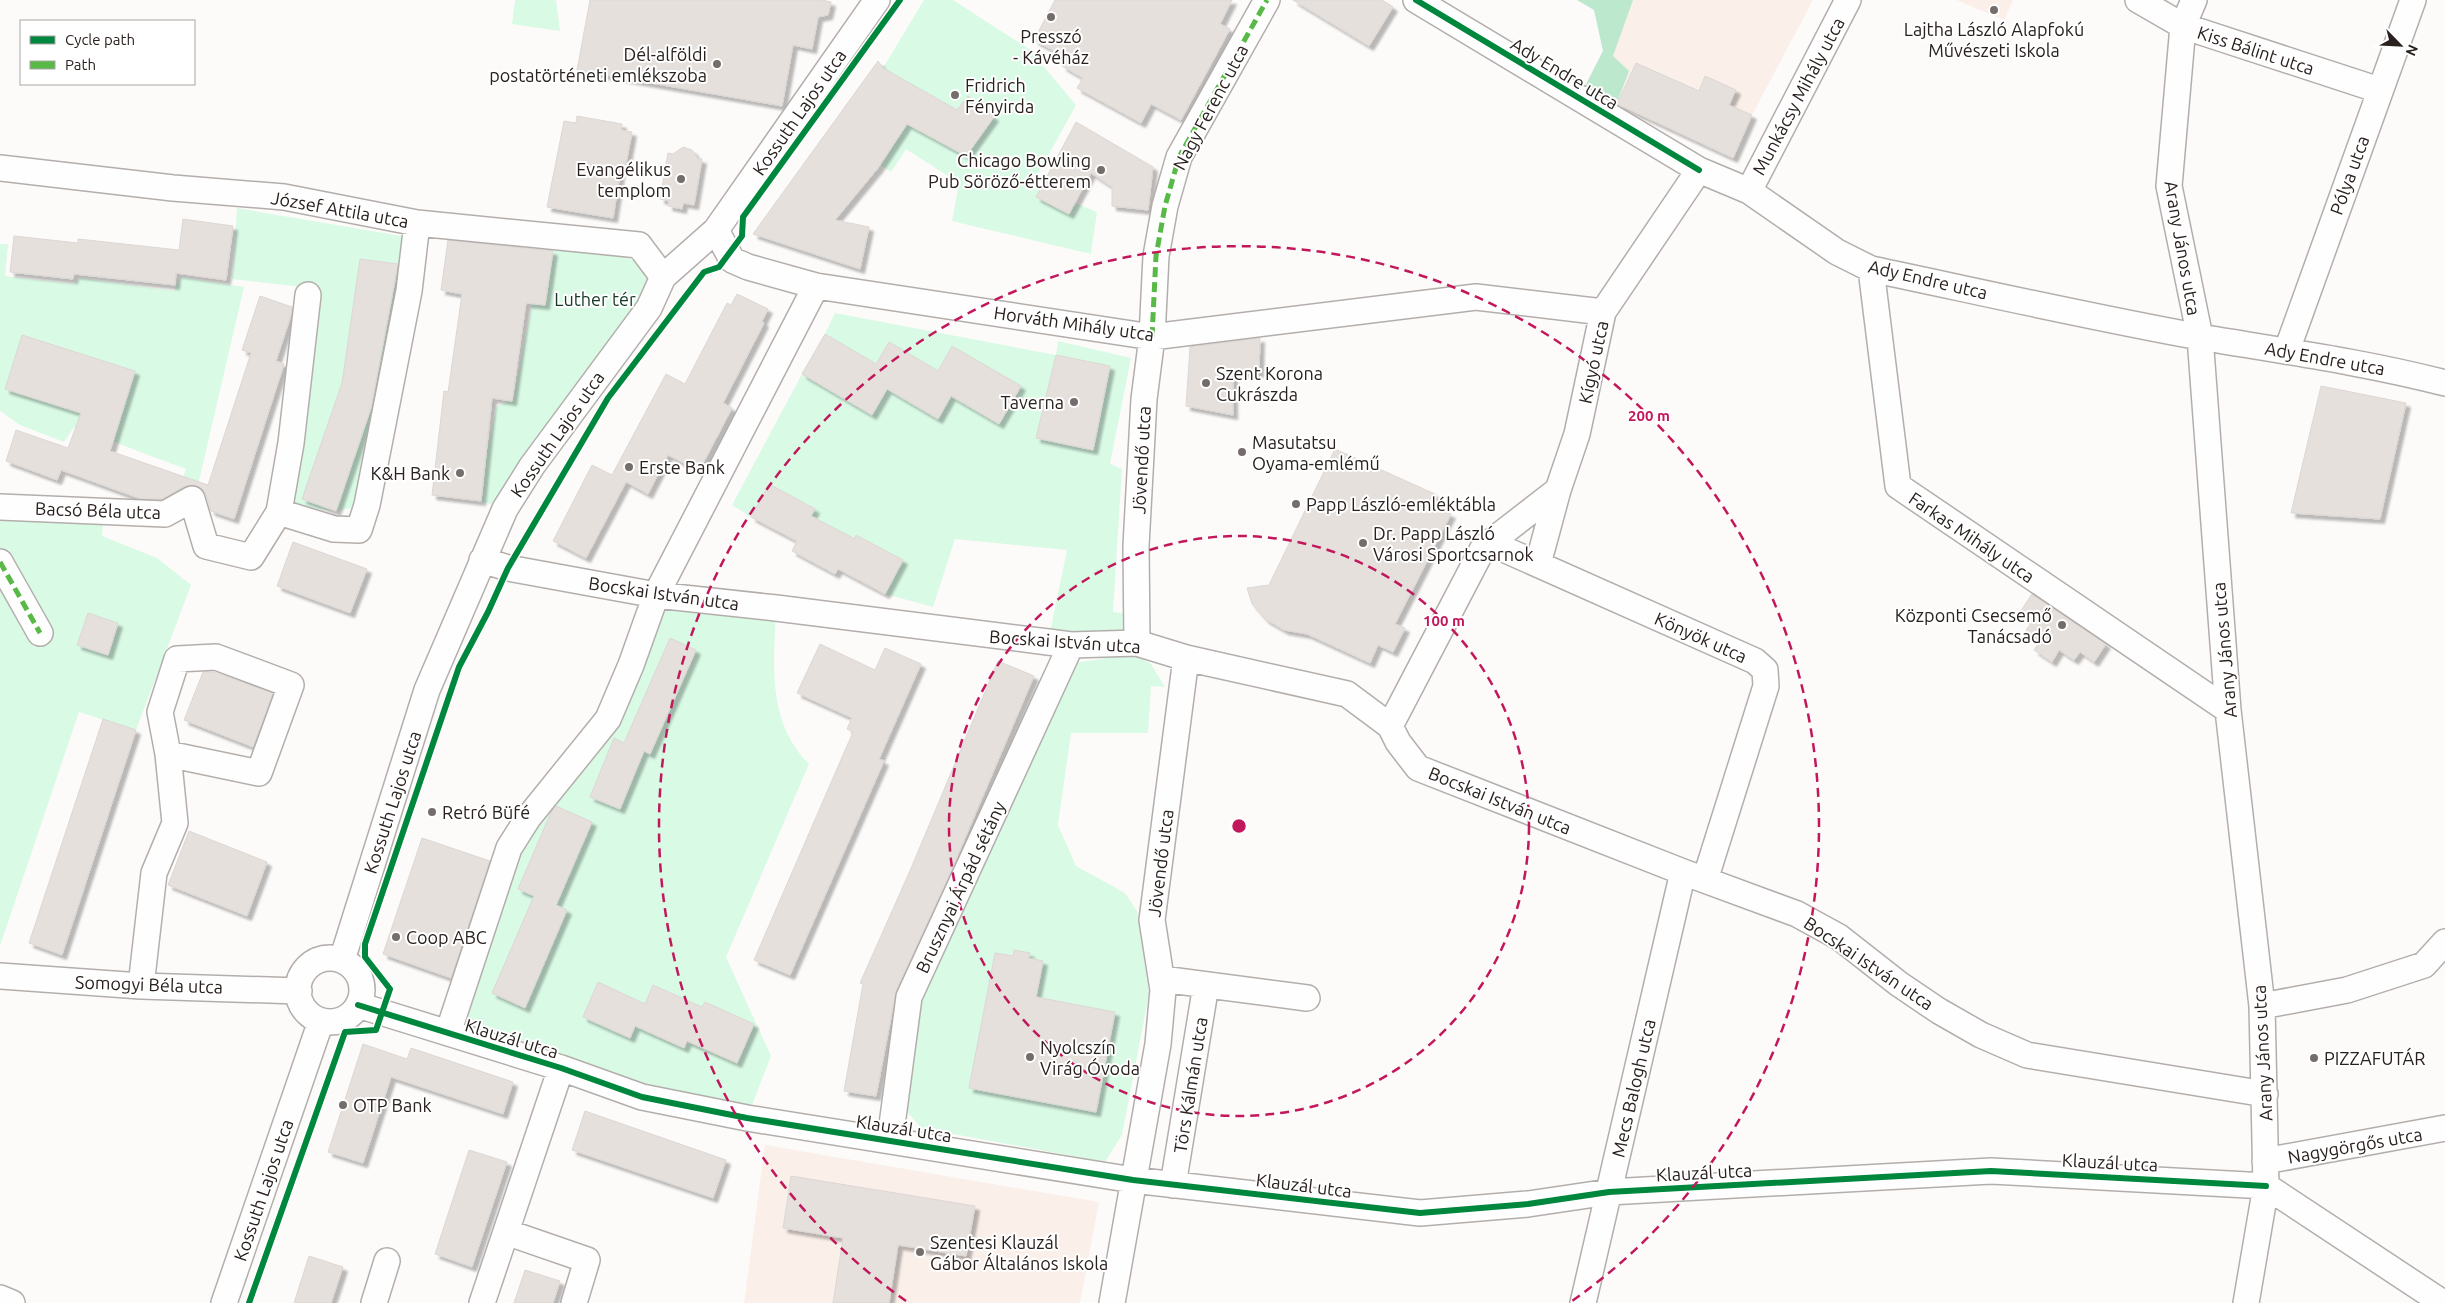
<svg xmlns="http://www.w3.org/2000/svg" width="2445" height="1303" font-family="Ubuntu,sans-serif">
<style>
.education{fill:#faefe9}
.green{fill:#d9fae5}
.forest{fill:#bce8ce}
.building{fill:#e5e0dc;stroke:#dcd7d4;filter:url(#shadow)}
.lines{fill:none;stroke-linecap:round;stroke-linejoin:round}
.minor-casing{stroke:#b3aeab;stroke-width:28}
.minor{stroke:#fffefe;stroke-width:25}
.quiet{stroke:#58b947;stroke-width:5;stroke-dasharray:10 5;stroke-linecap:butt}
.cycleway-casing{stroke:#fff;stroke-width:9}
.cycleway{stroke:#00873e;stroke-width:6}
.ring{fill:none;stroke:#c2185b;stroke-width:2.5;stroke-dasharray:9 6}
.poi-dot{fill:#746d6b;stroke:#fff;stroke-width:2}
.labels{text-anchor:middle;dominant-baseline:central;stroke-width:4;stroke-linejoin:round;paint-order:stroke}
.poi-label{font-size:18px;fill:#2a211e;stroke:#fff;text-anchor:start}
.street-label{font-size:18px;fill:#2a211e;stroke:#fff}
.park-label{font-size:18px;fill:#143926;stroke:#fff}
.centre{fill:#c2185b;stroke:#fff;stroke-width:2.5}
.ring-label{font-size:15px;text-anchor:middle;font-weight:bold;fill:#c2185b;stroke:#fff;stroke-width:4;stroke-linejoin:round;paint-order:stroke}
</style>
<defs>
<filter id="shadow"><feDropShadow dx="4.5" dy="4.5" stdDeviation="1" flood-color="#0004"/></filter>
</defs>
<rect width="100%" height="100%" fill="#fdfbf9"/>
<path class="education" d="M1623 0H1813L1752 115 1733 158 1583 90 1603 51Z
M1956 0H2013L2004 20Z
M765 1145 1099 1202 1080 1303H744Z"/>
<path class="green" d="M515 0H556L560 31 512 24Z
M924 0H953L1029 49 1076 105 1032 185 1097 212 1091 254 952 221 959 183 906 149 891 172 879 164 907 124 966 155 968 96 957 110 883 68Z
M237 208 407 237 361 506 336 511 287 506 311 288 232 279Z
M0 244H8L5 276 74 284 80 278 174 291 180 277 244 287 199 481 175 501 186 469 74 427 64 442 20 425 0 411Z
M554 248 607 249 656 270 649 308 505 509 481 501 487 451 497 406 513 400 532 304 545 305Z
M835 313 1056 355 1058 341 1131 358 1110 464 1122 469 1113 612 1137 615V643L1048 642 1067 550 955 539 933 607 885 594 903 560 857 535 855 539 811 516 815 509 769 485 751 517 732 505 802 374 872 415 887 389 938 419 953 393 999 424 1021 387 952 346 938 371 876 364 825 334Z
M0 507 104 511 102 536 157 558 191 585 136 730 79 712 0 946Z
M656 595 776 608C774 664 766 720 809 764L726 957 771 1056 747 1118 448 1033 509 848 608 719Z
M1134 654 1151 664 1165 687 1151 686 1148 733H1071L1058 825 1076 866 1125 893 1137 911 1149 994 1122 1135 1105 1162 921 1128 896 1099 909 997 1074 663Z"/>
<path class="forest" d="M1577 0H1633L1613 56 1629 71 1618 100 1583 90 1603 51 1594 10Z"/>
<path class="building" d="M590 0H822L831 2 828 15 818 17 812 49 793 45 782 106 577 70Z
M1055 0H1232L1220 24 1230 29 1181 120 1151 104 1141 123 1077 88 1083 78 1062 66 1067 58 1034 40Z
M1293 0H1382L1393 7 1369 46Z
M878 61 883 68 957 110 968 96 994 117 966 156 907 124 878 168 835 220 869 227 860 269 753 234Z
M1636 63 1699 91 1705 76 1736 90 1729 105 1752 115 1733 158 1617 104Z
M577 116 622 124 621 130 632 132 625 169 621 168 613 218 547 207 564 121 576 123Z
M1076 122 1153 167 1148 210 1112 206V187L1091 173 1069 214 1036 197Z
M683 147 692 150 698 159H702L694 205 683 203 682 209 668 206 669 201 660 199 668 153 673 154Z
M183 219 233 226 226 280 176 273 175 285 74 274 73 279 10 272 14 236 78 243V239L179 250Z
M448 240 553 251 545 305 526 303 512 401 492 398 481 501 432 495 444 391 448 392 462 294 441 290Z
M360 259 398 264 371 408 336 511 302 499 342 383Z
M737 294 768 309 762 321 764 323 723 403 732 408 699 471 668 455 648 494 626 482 586 558 553 541 592 465 612 475 666 374 685 384 727 303 731 305Z
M260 296 292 307 291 315 276 361 284 364 234 519 211 511 206 494 201 488 194 485 185 486 162 499H141L61 470 57 480 6 461 16 430 68 448 81 413 5 389 22 335 135 371 110 451 208 485 251 353 242 350Z
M825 334 876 364 889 342 938 371 952 346 1021 386 999 424 951 396 938 419 887 389 872 415 802 374Z
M1260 338 1259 373 1233 372V415L1186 406 1190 347Z
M1056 355 1110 366 1093 450 1036 438Z
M2321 386 2406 403 2380 519 2291 513Z
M1335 449 1435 494 1432 506 1451 514 1395 624 1405 628 1393 652 1378 645 1370 663 1307 634 1284 630 1265 619 1252 604 1247 588 1269 585Z
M769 484 815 509 811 516 855 539 856 535 903 560 885 594 838 569 835 574 792 551 797 541 751 517Z
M293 542 367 569 350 613 277 586Z
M2032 594 2106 644 2094 662 2080 652 2074 660 2059 650 2052 662 2034 650 2041 640 2026 630 2033 620 2020 612Z
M88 613 118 623 108 655 77 645Z
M670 638 696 650 650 754 644 751 620 809 590 797 614 738 624 743Z
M820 644 875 670 885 648 921 664 879 759 884 761 790 975 754 960 853 732 847 729 852 718 797 693Z
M998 661 1034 676 948 878 896 991 876 1096 844 1091 863 984 860 983 909 873Z
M203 672H214L273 693 253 747 184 720Z
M103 719 136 730 62 955 29 943Z
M556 806 592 822 556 905 567 910 525 1008 492 993 534 896 518 889 551 812Z
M189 831 267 862 247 916 168 885Z
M422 838 490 861 451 978 383 954Z
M1014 950 1030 953 1028 958 1043 961 1036 997 1115 1012 1096 1112 969 1088 995 953 1013 956Z
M598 982 645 1004 653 985 702 1007 705 1002 754 1024 737 1063 687 1041 684 1048 635 1026 630 1038 583 1017Z
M363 1044 407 1059 411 1048 513 1082 503 1114 391 1077 363 1163 328 1152Z
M585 1111 726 1160 713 1198 572 1150Z
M469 1150 507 1162 472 1267 435 1254Z
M791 1176 975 1206 966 1256 898 1245 889 1303H833L843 1238 783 1228Z
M309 1256 343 1267 331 1303H294Z
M525 1270 560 1281 553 1303H514Z"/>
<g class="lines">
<defs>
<path id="minor" d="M1416 0 1699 170 1749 191 1837 252 1871 269C1980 292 2090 317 2200 337 2282 351 2364 362 2445 383
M2138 0 2183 26 2379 90
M2194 0 2183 26 2169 186 2200 337 2228 710 2262 1006 2266 1186 2246 1303
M0 168 173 188 284 197 417 223 639 245 663 277
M1749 191 1848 0
M716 230 732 260 748 267 816 286 1152 337 1476 297 1603 312
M1871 269 1898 486 2228 710
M2287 350 2413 0
M0 507 165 514 192 499 206 546 251 557 279 512 291 443 308 295
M279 512 334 529 359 530 367 505 409 291 417 223
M1490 543 1755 661 1765 670 1766 686 1705 880
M482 560 508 568 656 595 776 608 1048 642 1071 645 1137 643 1186 658 1347 694 1390 726 1398 742 1418 768 1683 872 1797 914 1839 937 1899 984 1939 1011 1981 1035 2027 1055 2265 1094
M0 562 40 633
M1538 564 1558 490
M1137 643 1136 546 1144 399 1152 337 1156 256 1165 206 1179 157 1267 0
M1390 726 1483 548 1558 490 1577 434 1603 312 1699 170
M298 990a32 32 0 1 1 64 0a32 32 0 1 1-64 0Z
M342 960 427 690 505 509 532 466 649 308 663 277 716 230 877 0
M0 976 141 986 299 991
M1162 979 1307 998
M141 986 154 873 175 823 168 754 259 773 291 685 216 657 177 659 160 712 168 754
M358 1005 561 1068 642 1097 747 1118 1133 1180 1420 1213 1528 1204 1609 1192 1991 1171 2266 1186
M2262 1006 2347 990 2424 965 2445 942
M448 1033 509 848 528 818 608 719 631 665 656 595 816 286
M890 1140 909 997 1071 645
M2265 1161 2445 1128
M1173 1185 1206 985
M2266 1186 2443 1303
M506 1232 587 1260 574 1303
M0 1298 12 1303
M224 1303 321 1021
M374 1303 387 1261
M482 1303 561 1068
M1112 1303 1158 1044 1163 990 1152 920 1186 658
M1583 1303 1683 872"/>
</defs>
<use href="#minor" class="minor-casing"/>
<use href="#minor" class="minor"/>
<path class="quiet" d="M1152 337 1156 256 1165 206 1179 157 1267 0
M0 562 40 633"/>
<defs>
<path id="cycleway" d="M1416 0 1699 170
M358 1005 561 1068 642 1097 747 1118 1133 1180 1420 1213 1528 1204 1609 1192 1991 1171 2266 1186
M249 1303 345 1032 376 1030 390 989 365 957V944L459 667 488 612 508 568 608 398 704 272 719 267 742 236 743 217 900 0"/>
</defs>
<use href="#cycleway" class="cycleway-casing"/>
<use href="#cycleway" class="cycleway"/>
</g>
<g class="ring">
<circle cx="1239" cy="826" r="290"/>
<path d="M906 1301A580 580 0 1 1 1572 1301"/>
</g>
<g class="poi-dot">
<circle cx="1994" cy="10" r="5"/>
<circle cx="1051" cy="17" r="5"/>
<circle cx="717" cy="64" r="5"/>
<circle cx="955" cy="95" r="5"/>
<circle cx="1101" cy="170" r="5"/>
<circle cx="681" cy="179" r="5"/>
<circle cx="1206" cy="383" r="5"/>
<circle cx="1074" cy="402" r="5"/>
<circle cx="1242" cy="452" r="5"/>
<circle cx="629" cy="467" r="5"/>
<circle cx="460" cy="473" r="5"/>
<circle cx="1296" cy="504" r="5"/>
<circle cx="1363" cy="543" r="5"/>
<circle cx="2062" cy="625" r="5"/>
<circle cx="432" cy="812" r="5"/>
<circle cx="396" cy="937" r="5"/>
<circle cx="1030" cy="1057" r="5"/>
<circle cx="2314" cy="1058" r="5"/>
<circle cx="343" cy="1105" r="5"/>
<circle cx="920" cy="1252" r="5"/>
</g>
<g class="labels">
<g class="poi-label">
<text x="1994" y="29" text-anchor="middle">Lajtha László Alapfokú<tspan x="1994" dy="21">Művészeti Iskola</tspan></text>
<text x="1051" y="36" text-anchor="middle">Presszó<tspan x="1051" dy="21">- Kávéház</tspan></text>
<text x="707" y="54" text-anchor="end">Dél-alföldi<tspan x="707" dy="21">postatörténeti emlékszoba</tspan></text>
<text x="965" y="85">Fridrich<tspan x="965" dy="21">Fényirda</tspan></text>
<text x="1091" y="160" text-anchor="end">Chicago Bowling<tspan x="1091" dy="21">Pub Söröző-étterem</tspan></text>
<text x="671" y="169" text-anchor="end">Evangélikus<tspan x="671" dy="21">templom</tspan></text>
<text x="1216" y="373">Szent Korona<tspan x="1216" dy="21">Cukrászda</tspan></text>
<text x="1064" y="402" text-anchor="end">Taverna</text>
<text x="1252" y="442">Masutatsu<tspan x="1252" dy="21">Oyama-emlémű</tspan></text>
<text x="639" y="467">Erste Bank</text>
<text x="450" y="473" text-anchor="end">K&amp;H Bank</text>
<text x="1306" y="504">Papp László-emléktábla</text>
<text x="1373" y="533">Dr. Papp László<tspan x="1373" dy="21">Városi Sportcsarnok</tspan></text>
<text x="2052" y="615" text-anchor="end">Központi Csecsemő<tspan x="2052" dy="21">Tanácsadó</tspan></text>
<text x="442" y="812">Retró Büfé</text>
<text x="406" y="937">Coop ABC</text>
<text x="1040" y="1047">Nyolcszín<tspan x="1040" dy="21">Virág Óvoda</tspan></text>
<text x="2324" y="1058">PIZZAFUTÁR</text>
<text x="353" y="1105">OTP Bank</text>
<text x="930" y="1242">Szentesi Klauzál<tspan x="930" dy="21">Gábor Általános Iskola</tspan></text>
</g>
<g class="street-label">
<text transform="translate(2256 50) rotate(18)">Kiss Bálint utca</text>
<text transform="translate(1565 73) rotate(31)">Ady Endre utca</text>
<text transform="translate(1798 96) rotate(-62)">Munkácsy Mihály utca</text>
<text transform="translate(1210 107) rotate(-62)">Nagy Ferenc utca</text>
<text transform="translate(799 112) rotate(-55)">Kossuth Lajos utca</text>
<text transform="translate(2349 175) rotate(-70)">Pólya utca</text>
<text transform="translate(340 209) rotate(10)">József Attila utca</text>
<text transform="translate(2183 248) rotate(80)">Arany János utca</text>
<text transform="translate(1928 279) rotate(13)">Ady Endre utca</text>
<text transform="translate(1074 323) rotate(8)">Horváth Mihály utca</text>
<text transform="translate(2325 358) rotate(10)">Ady Endre utca</text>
<text transform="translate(1593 362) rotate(-78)">Kígyó utca</text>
<text transform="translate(557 434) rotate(-55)">Kossuth Lajos utca</text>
<text transform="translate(1141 460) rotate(-87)">Jövendő utca</text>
<text transform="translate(98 510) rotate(2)">Bacsó Béla utca</text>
<text transform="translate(1972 537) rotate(34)">Farkas Mihály utca</text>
<text transform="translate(664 593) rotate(8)">Bocskai István utca</text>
<text transform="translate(1701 637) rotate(24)">Könyök utca</text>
<text transform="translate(1065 641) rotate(4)">Bocskai István utca</text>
<text transform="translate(2224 650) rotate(-95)">Arany János utca</text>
<text transform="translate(1500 800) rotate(22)">Bocskai István utca</text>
<text transform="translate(392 802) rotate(-72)">Kossuth Lajos utca</text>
<text transform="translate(1160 863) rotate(-83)">Jövendő utca</text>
<text transform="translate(960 887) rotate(-65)">Brusznyai Árpád sétány</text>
<text transform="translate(1869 963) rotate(34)">Bocskai István utca</text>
<text transform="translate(149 984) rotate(2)">Somogyi Béla utca</text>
<text transform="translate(512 1038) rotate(17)">Klauzál utca</text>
<text transform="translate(2262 1053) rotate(-93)">Arany János utca</text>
<text transform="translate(1190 1085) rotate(-81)">Törs Kálmán utca</text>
<text transform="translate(1633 1088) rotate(-77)">Mecs Balogh utca</text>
<text transform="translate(904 1128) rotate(9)">Klauzál utca</text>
<text transform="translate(2355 1145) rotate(-10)">Nagygörgős utca</text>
<text transform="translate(2110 1162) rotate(3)">Klauzál utca</text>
<text transform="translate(1704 1172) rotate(-3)">Klauzál utca</text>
<text transform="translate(1304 1185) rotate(7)">Klauzál utca</text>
<text transform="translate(263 1190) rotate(-71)">Kossuth Lajos utca</text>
</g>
<g class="park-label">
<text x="595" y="299">Luther tér</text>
</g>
</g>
<circle cx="1239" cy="826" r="8" class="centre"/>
<g class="ring-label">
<text x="1649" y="421">200 m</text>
<text x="1444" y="626">100 m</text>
</g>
<rect x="20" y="20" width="175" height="65" fill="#ffffff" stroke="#aaa6a5"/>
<rect x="30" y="36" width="25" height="8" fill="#00873e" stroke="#aaa6a5"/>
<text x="65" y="45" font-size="15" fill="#2a211e">Cycle path</text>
<rect x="30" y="61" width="25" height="8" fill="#58b947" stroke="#aaa6a5"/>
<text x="65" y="70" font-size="15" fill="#2a211e">Path</text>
<g transform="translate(2400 45) rotate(114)" stroke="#ffffff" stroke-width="4" paint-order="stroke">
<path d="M0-4L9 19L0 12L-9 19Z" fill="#2a211e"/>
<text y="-8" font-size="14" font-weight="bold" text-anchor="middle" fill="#2a211e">N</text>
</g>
</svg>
